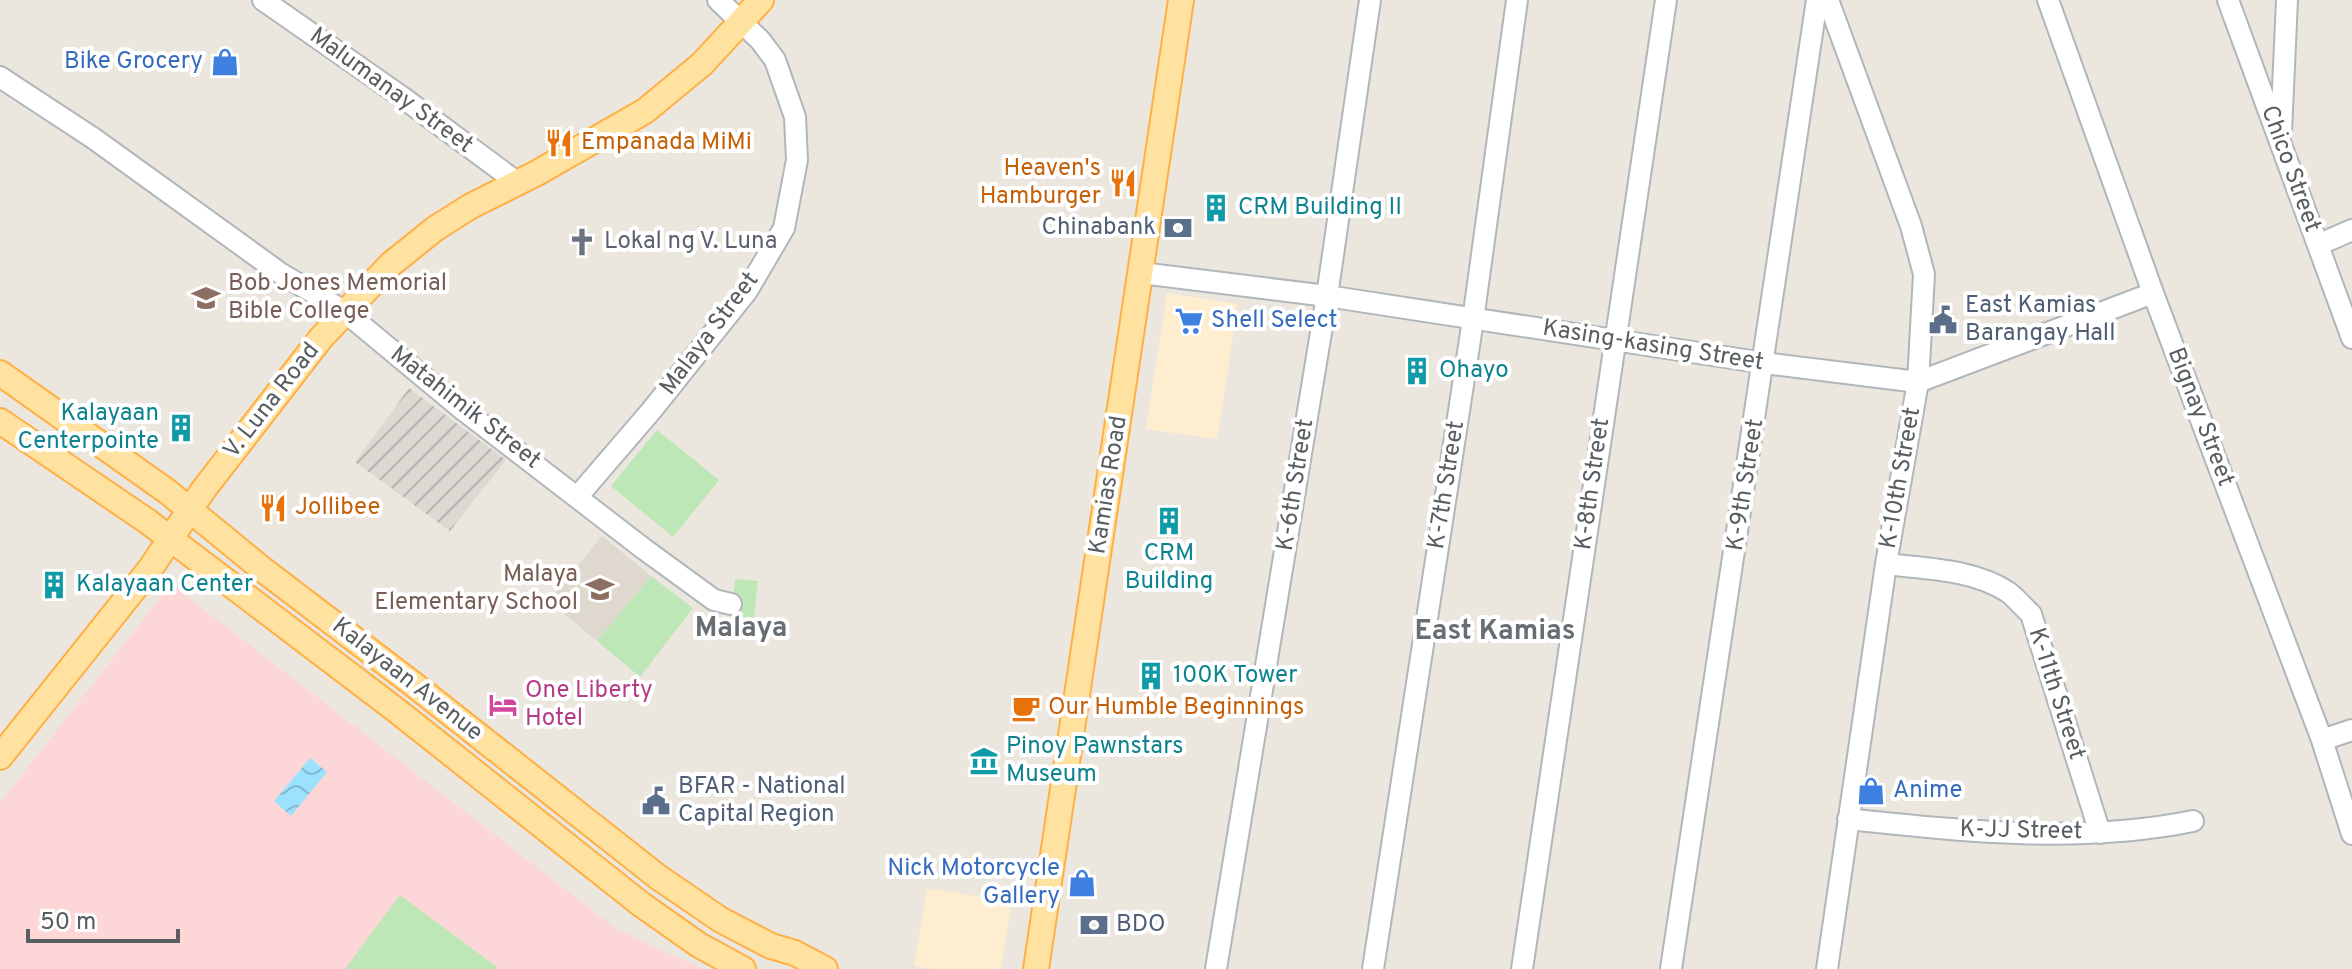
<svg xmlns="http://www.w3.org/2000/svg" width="2352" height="969" font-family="Overpass,sans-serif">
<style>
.commercial{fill:#ffedd0}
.industrial{fill:url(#industrial-furrows)}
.education{fill:#dfd8ce}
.medical{fill:#fdd6d8}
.grass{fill:#bee7b7}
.water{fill:url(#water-waves)}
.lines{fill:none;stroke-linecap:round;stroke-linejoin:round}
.minor-casing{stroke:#b1b6bb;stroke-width:24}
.major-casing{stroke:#ffaf44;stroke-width:28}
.minor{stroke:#fff;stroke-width:20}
.major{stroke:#ffe2a0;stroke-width:24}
.labels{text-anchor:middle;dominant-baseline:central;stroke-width:8;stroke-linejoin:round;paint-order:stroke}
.shop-label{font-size:24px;fill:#366cbe;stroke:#fff;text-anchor:end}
.street-label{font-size:24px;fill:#575d61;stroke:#fff}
.food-label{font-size:24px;fill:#c56008;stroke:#fff;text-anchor:start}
.culture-label{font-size:24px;fill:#0d838f;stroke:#fff;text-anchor:start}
.service-label{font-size:24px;fill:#4e5e75;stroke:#fff;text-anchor:start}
.worship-label{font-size:24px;fill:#5b616d;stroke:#fff;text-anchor:start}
.education-label{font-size:24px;fill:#785e54;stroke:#fff;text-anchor:start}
.hotel-label{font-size:24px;fill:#b23c85;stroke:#fff;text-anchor:start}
.quarter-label{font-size:28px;font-weight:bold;fill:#686f73;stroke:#fff}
</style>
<defs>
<pattern id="industrial-furrows" width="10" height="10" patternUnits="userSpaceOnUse" patternTransform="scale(2)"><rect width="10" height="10" fill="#dcd9d3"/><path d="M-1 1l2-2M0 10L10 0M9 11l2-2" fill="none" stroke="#b5b3af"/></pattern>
<pattern id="water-waves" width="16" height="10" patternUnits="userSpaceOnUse" patternTransform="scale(2)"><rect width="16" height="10" fill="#9be2ff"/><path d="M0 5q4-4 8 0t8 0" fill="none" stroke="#81bad2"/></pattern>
</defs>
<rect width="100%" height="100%" fill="#ece7de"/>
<path class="commercial" d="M1167 293 1238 304 1217 439 1146 429Z
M927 888 1012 902 1001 969H934L914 966Z"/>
<path class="industrial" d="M409 388 506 460 450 531 355 462Z"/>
<path class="education" d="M602 536 651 576 597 641 549 601Z"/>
<path class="medical" d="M171 584 618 930 703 969H0V803Z"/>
<path class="grass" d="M657 430 719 480 673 537 611 486Z
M651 576 693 608 640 677 597 641Z
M735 579 758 581 753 624 730 622Z
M400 895 497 967 496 969H345Z"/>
<path class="water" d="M310 758 327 772 291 816 274 801Z"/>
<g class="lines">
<defs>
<path id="minor" d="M263 0 402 97 518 183
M2048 0 2153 293 2322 740 2352 834
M2228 0 2352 338
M0 77 93 138 280 273 344 311 462 409 644 549 714 600 731 604
M2281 132 2287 0
M2318 245 2352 230
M1141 273 1327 296 1764 363 1918 382 2153 293
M578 496 651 411 747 291 784 228 797 160 795 117 775 60 760 40 718 0
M1886 564C1926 569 1973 569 2008 592 2016 598 2023 607 2031 614L2100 833
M2322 740 2352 730
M1848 819C1962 831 2080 844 2193 821
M1216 969 1327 296 1370 0
M1373 969 1473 320 1517 0
M1522 969 1666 0
M1671 969 1817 0
M1827 969 1886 564 1918 382 1924 274 1911 226 1828 0"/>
<path id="major" d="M0 373 168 492 262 569 413 684 658 877 721 920 771 946 795 953 825 969
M0 421 147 521 396 710 642 905 699 945 743 969
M0 757 150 569 204 489 321 338 391 264 436 228 471 206 537 173 645 111 702 64 761 0
M1036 969 1181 0"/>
</defs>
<use href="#minor" class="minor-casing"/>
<use href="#major" class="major-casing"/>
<use href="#minor" class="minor"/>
<use href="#major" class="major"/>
</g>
<defs>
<symbol id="shop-bare" viewBox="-9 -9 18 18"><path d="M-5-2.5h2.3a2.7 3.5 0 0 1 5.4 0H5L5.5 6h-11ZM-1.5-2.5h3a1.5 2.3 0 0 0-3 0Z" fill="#3f7fe0" stroke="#fff" stroke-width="2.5" paint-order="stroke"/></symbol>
<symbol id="restaurant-bare" viewBox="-9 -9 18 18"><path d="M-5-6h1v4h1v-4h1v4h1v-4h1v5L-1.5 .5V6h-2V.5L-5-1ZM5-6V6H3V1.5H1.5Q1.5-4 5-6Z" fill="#e8710a" stroke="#fff" stroke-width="2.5" paint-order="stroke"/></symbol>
<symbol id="building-bare" viewBox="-9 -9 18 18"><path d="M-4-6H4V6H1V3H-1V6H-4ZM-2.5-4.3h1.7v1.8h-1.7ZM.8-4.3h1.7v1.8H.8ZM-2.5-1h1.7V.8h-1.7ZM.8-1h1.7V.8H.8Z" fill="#0f9aa8" stroke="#fff" stroke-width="2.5" paint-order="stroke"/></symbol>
<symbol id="bank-bare" viewBox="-9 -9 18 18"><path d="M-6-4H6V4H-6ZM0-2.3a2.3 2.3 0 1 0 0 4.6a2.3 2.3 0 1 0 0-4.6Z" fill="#5c6f8a" stroke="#fff" stroke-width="2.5" paint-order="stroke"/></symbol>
<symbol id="church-bare" viewBox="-9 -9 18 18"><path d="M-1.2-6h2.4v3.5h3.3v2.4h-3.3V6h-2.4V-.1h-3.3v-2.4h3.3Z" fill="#6b7280" stroke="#fff" stroke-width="2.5" paint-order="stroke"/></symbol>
<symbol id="university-bare" viewBox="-9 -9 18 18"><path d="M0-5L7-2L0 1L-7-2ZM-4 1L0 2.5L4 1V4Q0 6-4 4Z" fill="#8d6e63" stroke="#fff" stroke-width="2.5" paint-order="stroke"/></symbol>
<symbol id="civic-bare" viewBox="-9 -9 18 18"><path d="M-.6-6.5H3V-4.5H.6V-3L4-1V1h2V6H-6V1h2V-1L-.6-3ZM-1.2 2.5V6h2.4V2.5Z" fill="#5c6f8a" stroke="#fff" stroke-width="2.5" paint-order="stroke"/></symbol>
<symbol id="supermarket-bare" viewBox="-9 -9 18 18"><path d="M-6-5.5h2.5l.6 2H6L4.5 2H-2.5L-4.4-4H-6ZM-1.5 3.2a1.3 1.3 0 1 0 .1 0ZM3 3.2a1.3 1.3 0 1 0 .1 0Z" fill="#3f7fe0" stroke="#fff" stroke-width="2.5" paint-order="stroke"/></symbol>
<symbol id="school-bare" viewBox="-9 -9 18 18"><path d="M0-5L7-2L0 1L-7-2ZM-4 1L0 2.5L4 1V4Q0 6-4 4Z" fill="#8d6e63" stroke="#fff" stroke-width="2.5" paint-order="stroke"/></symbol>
<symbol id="hotel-bare" viewBox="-9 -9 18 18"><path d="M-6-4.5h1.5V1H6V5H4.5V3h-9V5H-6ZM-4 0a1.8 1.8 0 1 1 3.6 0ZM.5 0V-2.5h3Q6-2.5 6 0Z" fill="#d1479c" stroke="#fff" stroke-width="2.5" paint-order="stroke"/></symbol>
<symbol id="cafe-bare" viewBox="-9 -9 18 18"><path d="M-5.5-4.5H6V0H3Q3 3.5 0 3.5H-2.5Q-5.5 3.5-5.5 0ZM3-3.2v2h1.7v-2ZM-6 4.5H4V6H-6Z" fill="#e8710a" stroke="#fff" stroke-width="2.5" paint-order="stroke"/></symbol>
<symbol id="museum-bare" viewBox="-9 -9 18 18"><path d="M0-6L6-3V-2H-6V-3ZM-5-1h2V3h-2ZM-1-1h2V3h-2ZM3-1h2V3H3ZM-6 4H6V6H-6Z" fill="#0f9aa8" stroke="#fff" stroke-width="2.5" paint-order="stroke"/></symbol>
</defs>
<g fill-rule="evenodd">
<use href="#shop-bare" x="205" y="42" width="40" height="40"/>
<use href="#restaurant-bare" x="539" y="123" width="40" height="40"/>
<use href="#restaurant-bare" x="1103" y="163" width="40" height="40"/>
<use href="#building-bare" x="1196" y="188" width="40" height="40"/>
<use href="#bank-bare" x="1158" y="208" width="40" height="40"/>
<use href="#church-bare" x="562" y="222" width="40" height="40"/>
<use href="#university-bare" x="186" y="278" width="40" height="40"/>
<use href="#civic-bare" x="1923" y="300" width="40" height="40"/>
<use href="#supermarket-bare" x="1169" y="301" width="40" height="40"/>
<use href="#building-bare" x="1397" y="351" width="40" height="40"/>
<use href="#building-bare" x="161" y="408" width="40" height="40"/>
<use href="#restaurant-bare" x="253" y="488" width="40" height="40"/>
<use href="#building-bare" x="1149" y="501" width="40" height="40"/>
<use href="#building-bare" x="34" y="565" width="40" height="40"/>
<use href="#school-bare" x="580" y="569" width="40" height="40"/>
<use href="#building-bare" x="1131" y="656" width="40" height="40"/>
<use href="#hotel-bare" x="483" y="685" width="40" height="40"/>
<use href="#cafe-bare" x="1006" y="688" width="40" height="40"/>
<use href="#museum-bare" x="964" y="741" width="40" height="40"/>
<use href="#shop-bare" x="1851" y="771" width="40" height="40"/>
<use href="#civic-bare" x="636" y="781" width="40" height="40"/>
<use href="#shop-bare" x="1062" y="863" width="40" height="40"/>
<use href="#bank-bare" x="1074" y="905" width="40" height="40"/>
</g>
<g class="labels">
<g class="shop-label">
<text x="203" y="62">Bike Grocery</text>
<text x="1211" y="321" text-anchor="start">Shell Select</text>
<text x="1893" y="791" text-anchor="start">Anime</text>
<text x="1060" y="869">Nick Motorcycle<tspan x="1060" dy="28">Gallery</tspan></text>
</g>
<g class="street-label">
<text transform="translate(391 91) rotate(36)">Malumanay Street</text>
<text transform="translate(2290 169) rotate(70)">Chico Street</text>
<text transform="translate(710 334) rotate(-53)">Malaya Street</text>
<text transform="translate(1653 346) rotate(9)">Kasing-kasing Street</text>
<text transform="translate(272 401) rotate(-52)">V. Luna Road</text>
<text transform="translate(465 408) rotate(38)">Matahimik Street</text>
<text transform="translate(2200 417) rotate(69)">Bignay Street</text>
<text transform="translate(1901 478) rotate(-80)">K-10th Street</text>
<text transform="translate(1593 484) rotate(-82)">K-8th Street</text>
<text transform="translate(1109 485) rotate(-81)">Kamias Road</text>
<text transform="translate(1296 485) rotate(-81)">K-6th Street</text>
<text transform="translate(1447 485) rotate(-81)">K-7th Street</text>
<text transform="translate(1746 485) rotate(-81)">K-9th Street</text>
<text transform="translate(407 680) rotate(38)">Kalayaan Avenue</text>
<text transform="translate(2056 694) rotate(72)">K-11th Street</text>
<text transform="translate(2021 831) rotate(1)">K-JJ Street</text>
</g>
<g class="food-label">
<text x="581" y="143">Empanada MiMi</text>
<text x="1101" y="169" text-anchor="end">Heaven's<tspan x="1101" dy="28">Hamburger</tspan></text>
<text x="295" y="508">Jollibee</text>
<text x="1048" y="708">Our Humble Beginnings</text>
</g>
<g class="culture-label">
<text x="1238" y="208">CRM Building II</text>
<text x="1439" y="371">Ohayo</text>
<text x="159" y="414" text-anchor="end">Kalayaan<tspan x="159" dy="28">Centerpointe</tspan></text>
<text x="1169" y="554" text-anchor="middle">CRM<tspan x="1169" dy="28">Building</tspan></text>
<text x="76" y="585">Kalayaan Center</text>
<text x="1173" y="676">100K Tower</text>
<text x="1006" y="747">Pinoy Pawnstars<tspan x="1006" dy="28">Museum</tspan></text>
</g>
<g class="service-label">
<text x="1156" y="228" text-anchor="end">Chinabank</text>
<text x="1965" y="306">East Kamias<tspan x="1965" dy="28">Barangay Hall</tspan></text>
<text x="678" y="787">BFAR - National<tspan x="678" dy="28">Capital Region</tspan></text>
<text x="1116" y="925">BDO</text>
</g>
<g class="worship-label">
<text x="604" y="242">Lokal ng V. Luna</text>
</g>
<g class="education-label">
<text x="228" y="284">Bob Jones Memorial<tspan x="228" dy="28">Bible College</tspan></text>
<text x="578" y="575" text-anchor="end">Malaya<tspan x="578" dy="28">Elementary School</tspan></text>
</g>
<g class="hotel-label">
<text x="525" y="691">One Liberty<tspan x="525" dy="28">Hotel</tspan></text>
</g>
<g class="quarter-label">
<text x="741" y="629">Malaya</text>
<text x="1495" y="632">East Kamias</text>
</g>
</g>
<path d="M28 929v12h150v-12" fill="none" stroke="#575d61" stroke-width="4"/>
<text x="40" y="929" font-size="24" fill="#575d61" stroke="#ffffff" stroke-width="6" paint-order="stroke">50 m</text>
</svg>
